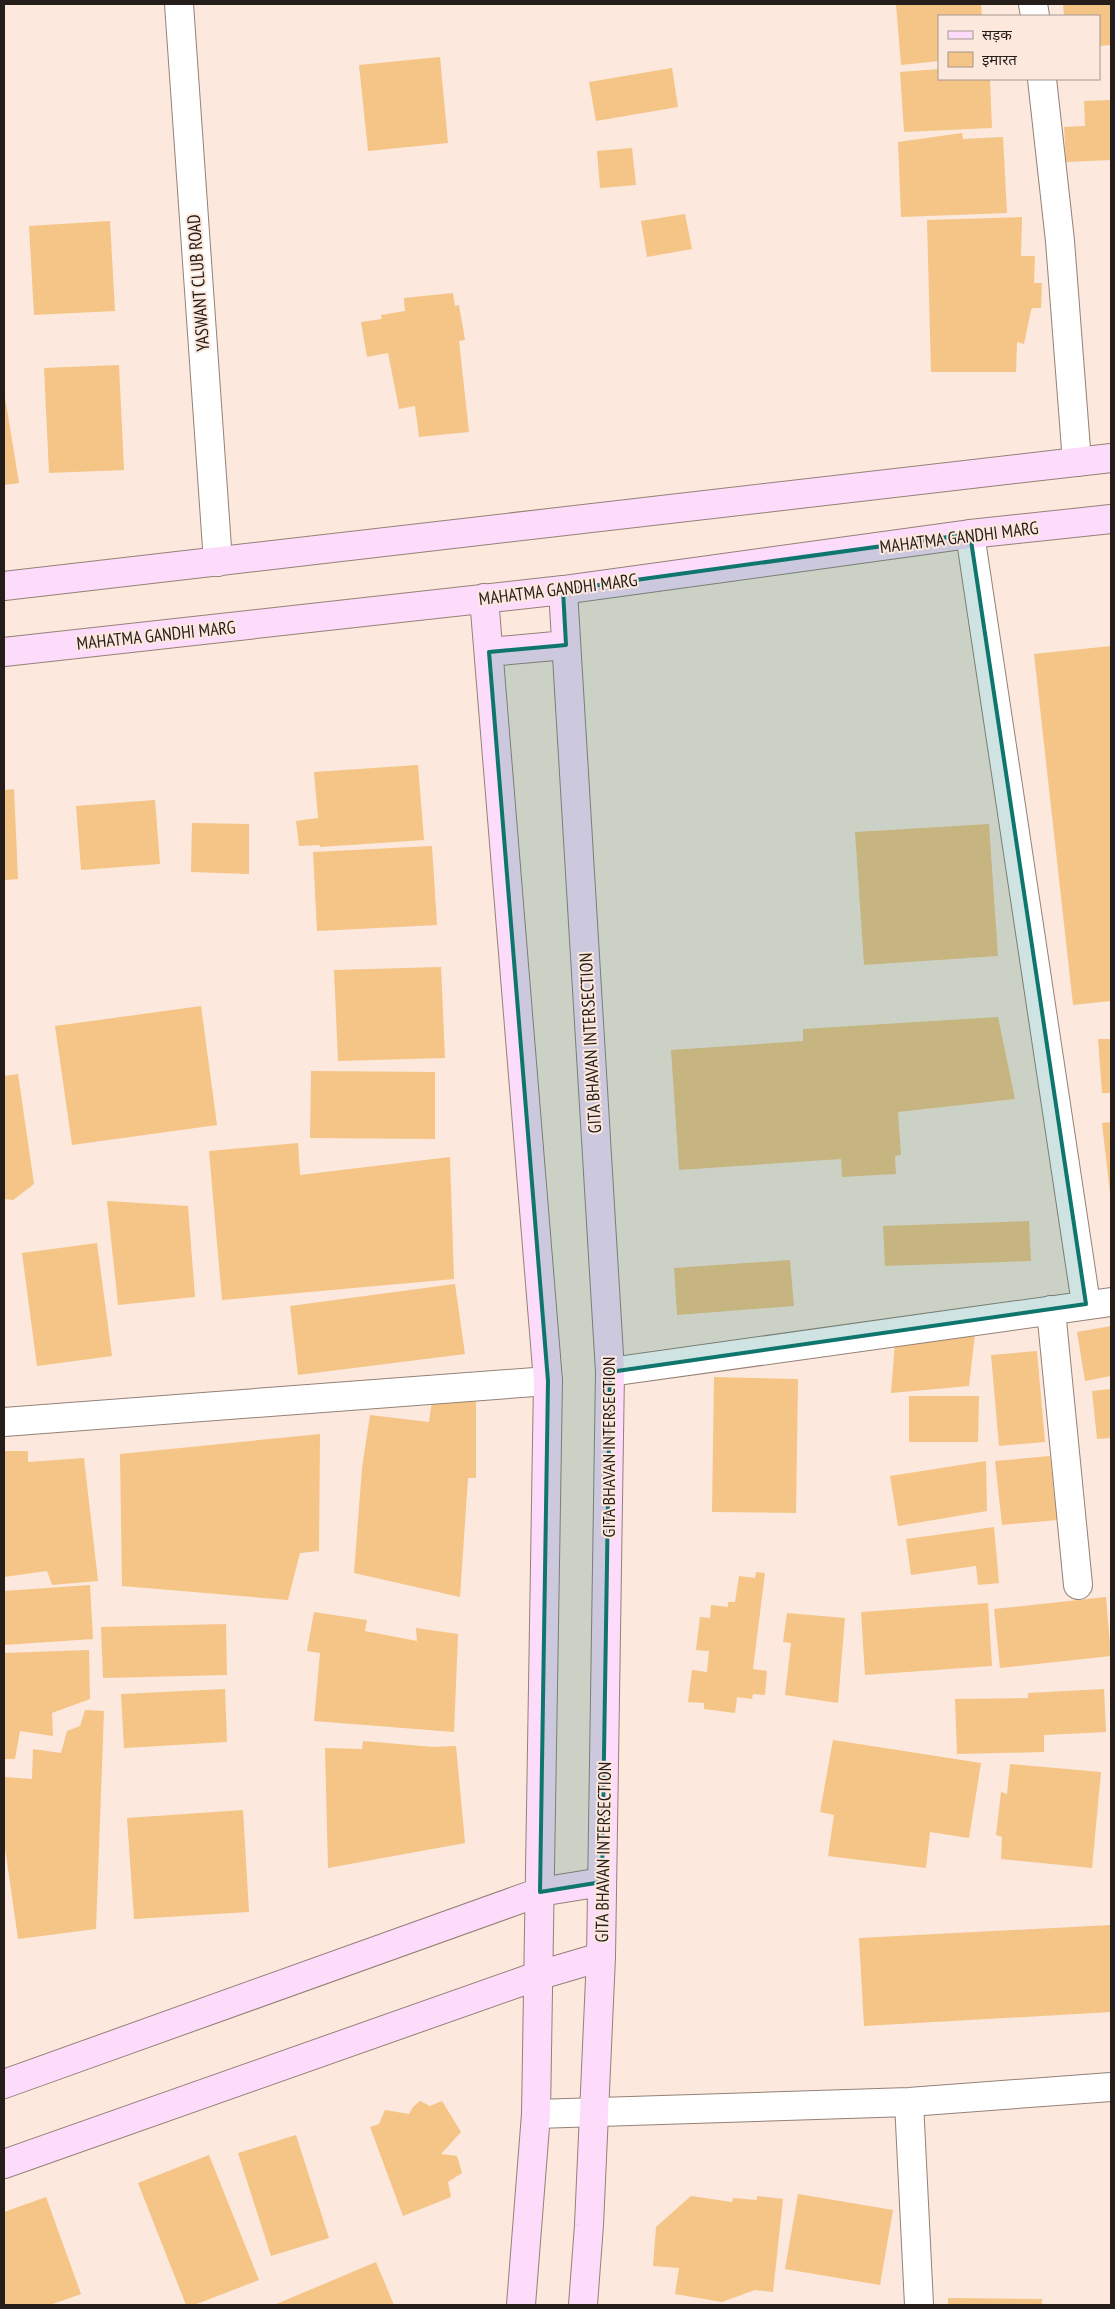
<svg xmlns="http://www.w3.org/2000/svg" width="1115" height="2309" font-family="'PT Sans Narrow','Noto Sans Devanagari',sans-serif">
<style>
.building{fill:#f4c586}
.lines{fill:none;stroke-linecap:round;stroke-linejoin:round}
.street-casing{stroke:#948177;stroke-width:30}
.secondary-casing{stroke:#948177;stroke-width:30}
.street{stroke:#fff;stroke-width:28}
.secondary{stroke:#fcdcfa;stroke-width:28}
.marked{fill:#0f766e;fill-opacity:0.2;stroke:#0f766e;stroke-width:4;stroke-linejoin:round}
.labels{text-anchor:middle;dominant-baseline:central;stroke-width:4;stroke-linejoin:round;paint-order:stroke}
.street-label{font-size:18px;fill:#251d19;stroke:#fce8dc}
</style>
<rect width="100%" height="100%" fill="#fce8dc"/>
<path class="building" d="M896 4H981L982 16H939V61L901 65Z
M1063 4H1111V45L1099 46V16H1064Z
M440 57 448 143 368 151 359 65Z
M672 68 678 107 596 121 589 82Z
M939 69V79H990L992 128 904 132 900 72Z
M1111 100V160L1066 162 1064 127 1085 126 1084 101Z
M962 133 963 139 1003 137 1007 213 901 217 898 142Z
M632 148 636 185 600 188 597 151Z
M685 214 692 249 647 257 641 221Z
M1022 217 1021 256H1035L1034 283H1042L1041 308H1033L1031 310 1024 344 1017 342 1016 372H931L927 220Z
M110 221 115 311 34 315 29 226Z
M453 293 455 306 459 305 465 340 459 341 469 432 419 437 415 406 399 409 388 353 367 357 361 322 382 319 381 315 405 311 404 298Z
M119 365 124 470 49 473 44 368Z
M4 391 19 483 4 485Z
M1111 646V1001L1073 1005 1034 654Z
M418 765 424 840 320 847V845L299 846 296 821 318 818 314 772Z
M14 789 18 879 4 880V790Z
M155 800 160 864 81 870 76 806Z
M192 823 249 824V874L191 872Z
M989 824 998 956 864 965 855 832Z
M432 846 437 925 317 931 313 852Z
M441 967 445 1058 338 1061 334 970Z
M201 1006 217 1125 72 1145 55 1026Z
M998 1017 1015 1099 898 1112 901 1155 895 1156 896 1174 842 1177 841 1159 679 1170 671 1050 803 1041V1029Z
M1098 1039H1111V1093H1102Z
M311 1071 435 1072V1139L310 1138Z
M18 1074 34 1184 13 1200 4 1199V1076Z
M1111 1122V1193H1110L1102 1123Z
M298 1143 300 1175 450 1157 454 1279 222 1300 209 1151Z
M107 1201 188 1206 195 1297 118 1305Z
M1029 1221 1031 1261 885 1266 883 1226Z
M97 1243 112 1356 37 1366 22 1253Z
M790 1260 794 1306 677 1315 674 1268Z
M455 1284 465 1354 298 1375 290 1306Z
M1111 1326V1376L1085 1381 1077 1332Z
M975 1334 969 1386 891 1393 895 1342Z
M1037 1351 1045 1442 999 1446 991 1355Z
M714 1377 798 1379 796 1513 712 1512Z
M1111 1389V1438L1097 1439 1092 1391Z
M909 1396H979L978 1442H909Z
M432 1401 476 1402V1478H468L460 1597 354 1573 362 1468 370 1415 429 1422Z
M320 1434 319 1551 300 1553 288 1600 122 1586 120 1454Z
M4 1451H28V1462L84 1458 98 1581 52 1585 47 1571 4 1577Z
M1050 1456 1057 1520 1002 1525 995 1461Z
M986 1461 987 1511 898 1526 890 1476Z
M994 1527 999 1583 978 1585 976 1566 911 1575 906 1539Z
M756 1572 765 1573 753 1669 767 1671 765 1695 753 1694 752 1699 737 1697 735 1713 704 1709V1703L688 1702 692 1670 707 1672 709 1651 696 1650 700 1617 710 1618 711 1605 728 1607V1602H735L739 1576 755 1578Z
M90 1585 93 1639 4 1645V1591Z
M1106 1597 1111 1656 1000 1668 994 1609Z
M988 1603 992 1666 865 1675 861 1612Z
M314 1612 367 1620 365 1631 417 1641 416 1628 458 1634 454 1732 314 1721 320 1653 307 1651Z
M787 1613 845 1618 838 1703 785 1695 791 1643 783 1642Z
M226 1624 227 1675 103 1678 101 1627Z
M89 1650 90 1699 52 1713 53 1736 20 1731 15 1759H4V1653Z
M225 1689 227 1742 124 1748 121 1694Z
M1104 1689 1106 1732 1044 1735V1752L957 1754 955 1699 1028 1698V1693Z
M85 1710 104 1711 96 1929 18 1939 4 1841V1777L32 1779 33 1749 61 1753 67 1731 80 1726Z
M833 1740 981 1763 969 1838 930 1832 926 1868 828 1856 834 1815 820 1812Z
M363 1741 434 1747 456 1746 465 1843 328 1868 325 1748 362 1749Z
M1010 1764 1101 1772 1092 1868 1001 1859 1002 1837 996 1835 1001 1792 1007 1794Z
M243 1810 249 1912 134 1919 127 1818Z
M1111 1925V2012L864 2026 859 1938Z
M420 2101 430 2106 442 2101 461 2132 441 2154 457 2156 462 2173 448 2182 451 2197 403 2216 370 2127 379 2124 385 2110 409 2114 413 2107Z
M296 2135 329 2238 271 2256 238 2153Z
M209 2155 259 2280 194 2305H186L138 2183Z
M798 2194 893 2210 880 2285 785 2269Z
M691 2196 732 2202 733 2198 757 2200V2196L783 2199 773 2292 755 2290 722 2302 675 2294 679 2268 653 2266 656 2227Z
M46 2197 81 2294 50 2305H4V2212Z
M376 2262 394 2305H274Z
M948 2298 1042 2299V2305H948Z"/>
<g class="lines">
<defs>
<path id="street" d="M179 4 218 562
M1033 4 1035 16
M1042 79 1060 241 1077 462
M970 534 1086 1304
M1051 1310 1078 1585
M610 1372 1111 1302
M4 1422 548 1381
M909 2102 919 2305
M536 2114 909 2102 1111 2087"/>
<path id="secondary" d="M4 586 1111 458
M563 590 610 1372 601 1957 589 2225 583 2305
M484 598 548 1381 536 2114 521 2305
M4 652 563 590 970 534 1111 519
M489 652 566 645
M4 2084 540 1892 602 1882
M4 2164 540 1975 601 1957"/>
</defs>
<use href="#street" class="street-casing"/>
<use href="#secondary" class="secondary-casing"/>
<use href="#street" class="street"/>
<use href="#secondary" class="secondary"/>
</g>
<path class="marked" d="M970 534 1086 1304 610 1372 602 1882 540 1892 548 1381 489 652 566 645 563 590Z"/>
<g class="labels">
<g class="street-label">
<text transform="translate(198 283) rotate(-94)">YASWANT CLUB ROAD</text>
<text transform="translate(959 537) rotate(-7)">MAHATMA GANDHI MARG</text>
<text transform="translate(558 589) rotate(-7)">MAHATMA GANDHI MARG</text>
<text transform="translate(156 635) rotate(-6)">MAHATMA GANDHI MARG</text>
<text transform="translate(590 1043) rotate(-93)">GITA BHAVAN INTERSECTION</text>
<text transform="translate(608 1447) rotate(-90)">GITA BHAVAN INTERSECTION</text>
<text transform="translate(603 1852) rotate(-89)">GITA BHAVAN INTERSECTION</text>
</g>
</g>
<rect width="1115" height="2309" fill="none" stroke="#251d19" stroke-width="10"/>
<rect x="938" y="15" width="162" height="65" fill="#fce8dc" stroke="#a6978e"/>
<rect x="948" y="31" width="25" height="8" fill="#fcdcfa" stroke="#a6978e"/>
<text x="982" y="40" font-size="15" fill="#251d19">सड़क</text>
<rect x="948" y="52" width="25" height="15" fill="#f4c586" stroke="#a6978e"/>
<text x="982" y="65" font-size="15" fill="#251d19">इमारत</text>
</svg>
